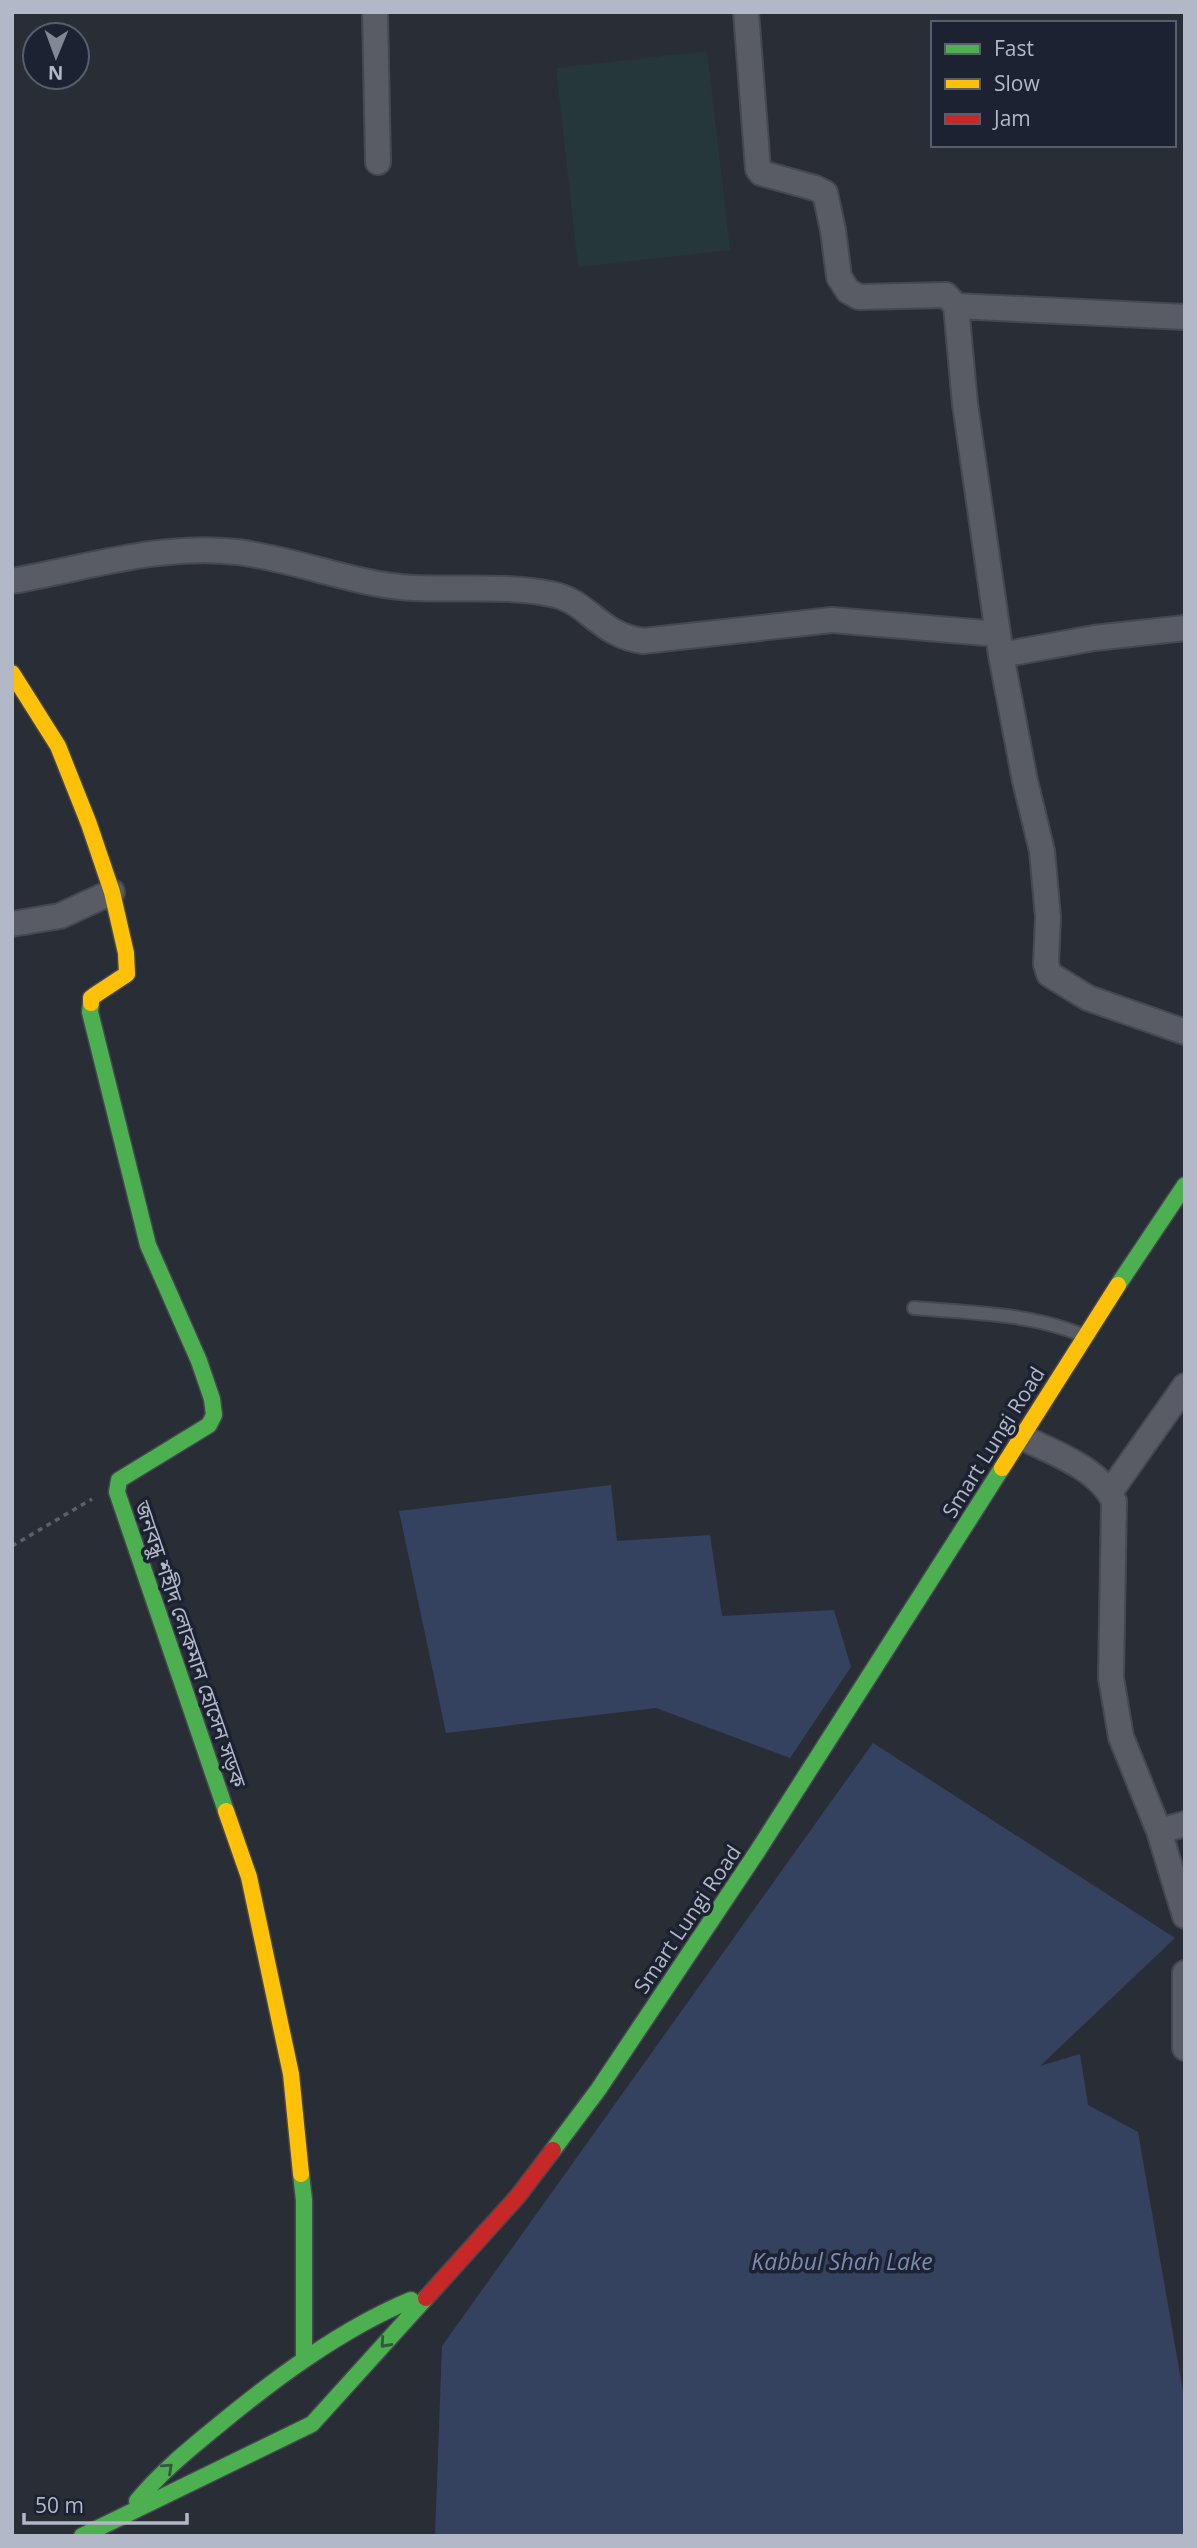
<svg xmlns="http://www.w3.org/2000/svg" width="1197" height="2548" font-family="'Open Sans','Noto Sans Bengali',sans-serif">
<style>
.green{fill:#26373c}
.water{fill:#35425f}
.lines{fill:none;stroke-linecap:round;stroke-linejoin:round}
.lane-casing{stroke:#45484f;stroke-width:16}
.street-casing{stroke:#45484f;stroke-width:28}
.fast-casing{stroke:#45484f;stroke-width:19}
.slow-casing{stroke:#45484f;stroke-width:19}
.jam-casing{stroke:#45484f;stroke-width:19}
.path{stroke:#5c6068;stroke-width:3.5;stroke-dasharray:5 5;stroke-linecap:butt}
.lane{stroke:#595c64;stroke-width:12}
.street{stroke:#595c64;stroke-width:24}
.fast{stroke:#4caf50;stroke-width:16}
.slow{stroke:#ffc107;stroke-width:16}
.jam{stroke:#c62828;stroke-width:16}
.oneway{stroke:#2f5a3d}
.labels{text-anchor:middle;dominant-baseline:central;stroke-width:7;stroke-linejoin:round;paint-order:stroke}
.street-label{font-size:21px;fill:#b2b8c8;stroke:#1c2231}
.water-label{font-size:23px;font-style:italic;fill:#7a8bb0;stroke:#1c2231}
</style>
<rect width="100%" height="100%" fill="#292d36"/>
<path class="green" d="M707 51 730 250 578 267 556 68Z"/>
<path class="water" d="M611 1485 617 1541 710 1535 722 1616 834 1610 851 1667 790 1758 656 1708 446 1733 399 1511Z
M873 1743 1175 1938 1040 2066 1080 2054 1088 2105 1138 2132 1185 2403V2536H435L442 2346Z"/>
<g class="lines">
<defs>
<path id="lane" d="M914 1308C970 1313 1028 1313 1080 1334"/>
<path id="street" d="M375 12 378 162
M746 12 758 169 761 173 815 188 825 193 833 230 839 277 848 291 859 297 946 295 956 306 965 404 1001 655 1025 781 1042 851 1048 917 1046 964 1049 974 1088 998 1185 1032
M956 306 1185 317
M12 581C86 568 162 543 237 552 297 559 353 585 414 588 457 590 508 585 551 594 589 601 598 635 643 641L832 620 998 634
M1001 655 1094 638 1185 628
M12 924 60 916 112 892
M1022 1437C1055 1454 1097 1467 1114 1501L1111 1678 1121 1737 1159 1831 1185 1916
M1110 1492 1185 1386
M1159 1831 1185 1824
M1185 1973V2048"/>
<path id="fast" d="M91 1003 90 1012 148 1245 199 1361 212 1399 214 1415 209 1425 119 1480 117 1492 226 1811
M1118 1285 1185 1185
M553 2150 598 2090 757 1852 1002 1468
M301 2174 304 2200V2359
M137 2501C160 2473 187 2451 215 2428 273 2380 341 2329 411 2300
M82 2536 312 2424 426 2298"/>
<path id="slow" d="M12 673 58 746 89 824 112 892 126 953 127 974 95 995 91 998V1003
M1002 1468 1118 1285
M226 1811 249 1877 291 2074 301 2174"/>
<path id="jam" d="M426 2298 518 2196 553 2150"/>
</defs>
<use href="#lane" class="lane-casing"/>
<use href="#street" class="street-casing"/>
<use href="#fast" class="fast-casing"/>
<use href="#slow" class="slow-casing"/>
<use href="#jam" class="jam-casing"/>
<path class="path" d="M12 1546 92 1499"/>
<use href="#lane" class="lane"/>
<use href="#street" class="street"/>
<use href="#fast" class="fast"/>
<use href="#slow" class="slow"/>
<use href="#jam" class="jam"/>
</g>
<defs><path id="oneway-chevron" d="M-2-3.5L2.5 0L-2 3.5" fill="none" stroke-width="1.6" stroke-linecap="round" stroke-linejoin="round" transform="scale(1.75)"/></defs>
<g class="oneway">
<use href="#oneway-chevron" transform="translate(385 2343) rotate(132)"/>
<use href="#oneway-chevron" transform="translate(168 2468) rotate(-42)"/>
</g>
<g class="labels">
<g class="street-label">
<text transform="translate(993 1442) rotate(-58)">Smart Lungi Road</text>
<text transform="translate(191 1644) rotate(71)">জনবন্ধু শহীদ লোকমান হোসেন সড়ক</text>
<text transform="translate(687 1919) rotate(-56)">Smart Lungi Road</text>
</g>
<g class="water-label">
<text x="842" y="2261">Kabbul Shah Lake</text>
</g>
</g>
<rect width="1197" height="2548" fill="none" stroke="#b2b8c8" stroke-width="28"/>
<rect x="931" y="21" width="245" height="126" fill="#1c2231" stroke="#585e6d" stroke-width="2"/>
<rect x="945" y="44" width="35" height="10" fill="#4caf50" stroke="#585e6d" stroke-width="2"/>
<text x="994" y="56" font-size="21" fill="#b2b8c8">Fast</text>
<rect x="945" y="79" width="35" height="10" fill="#ffc107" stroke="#585e6d" stroke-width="2"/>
<text x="994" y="91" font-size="21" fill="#b2b8c8">Slow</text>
<rect x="945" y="114" width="35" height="10" fill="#c62828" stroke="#585e6d" stroke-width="2"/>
<text x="994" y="126" font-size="21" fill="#b2b8c8">Jam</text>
<g transform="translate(56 56) rotate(181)"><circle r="33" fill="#1c2231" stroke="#585e6d" stroke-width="2"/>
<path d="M0-5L12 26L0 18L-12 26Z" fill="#828795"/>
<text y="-10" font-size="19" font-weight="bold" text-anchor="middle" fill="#b2b8c8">N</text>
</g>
<path d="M24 2513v10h163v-10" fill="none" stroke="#b2b8c8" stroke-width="3.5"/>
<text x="35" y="2513" font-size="21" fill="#b2b8c8" stroke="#1c2231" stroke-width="5" paint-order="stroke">50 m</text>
</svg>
